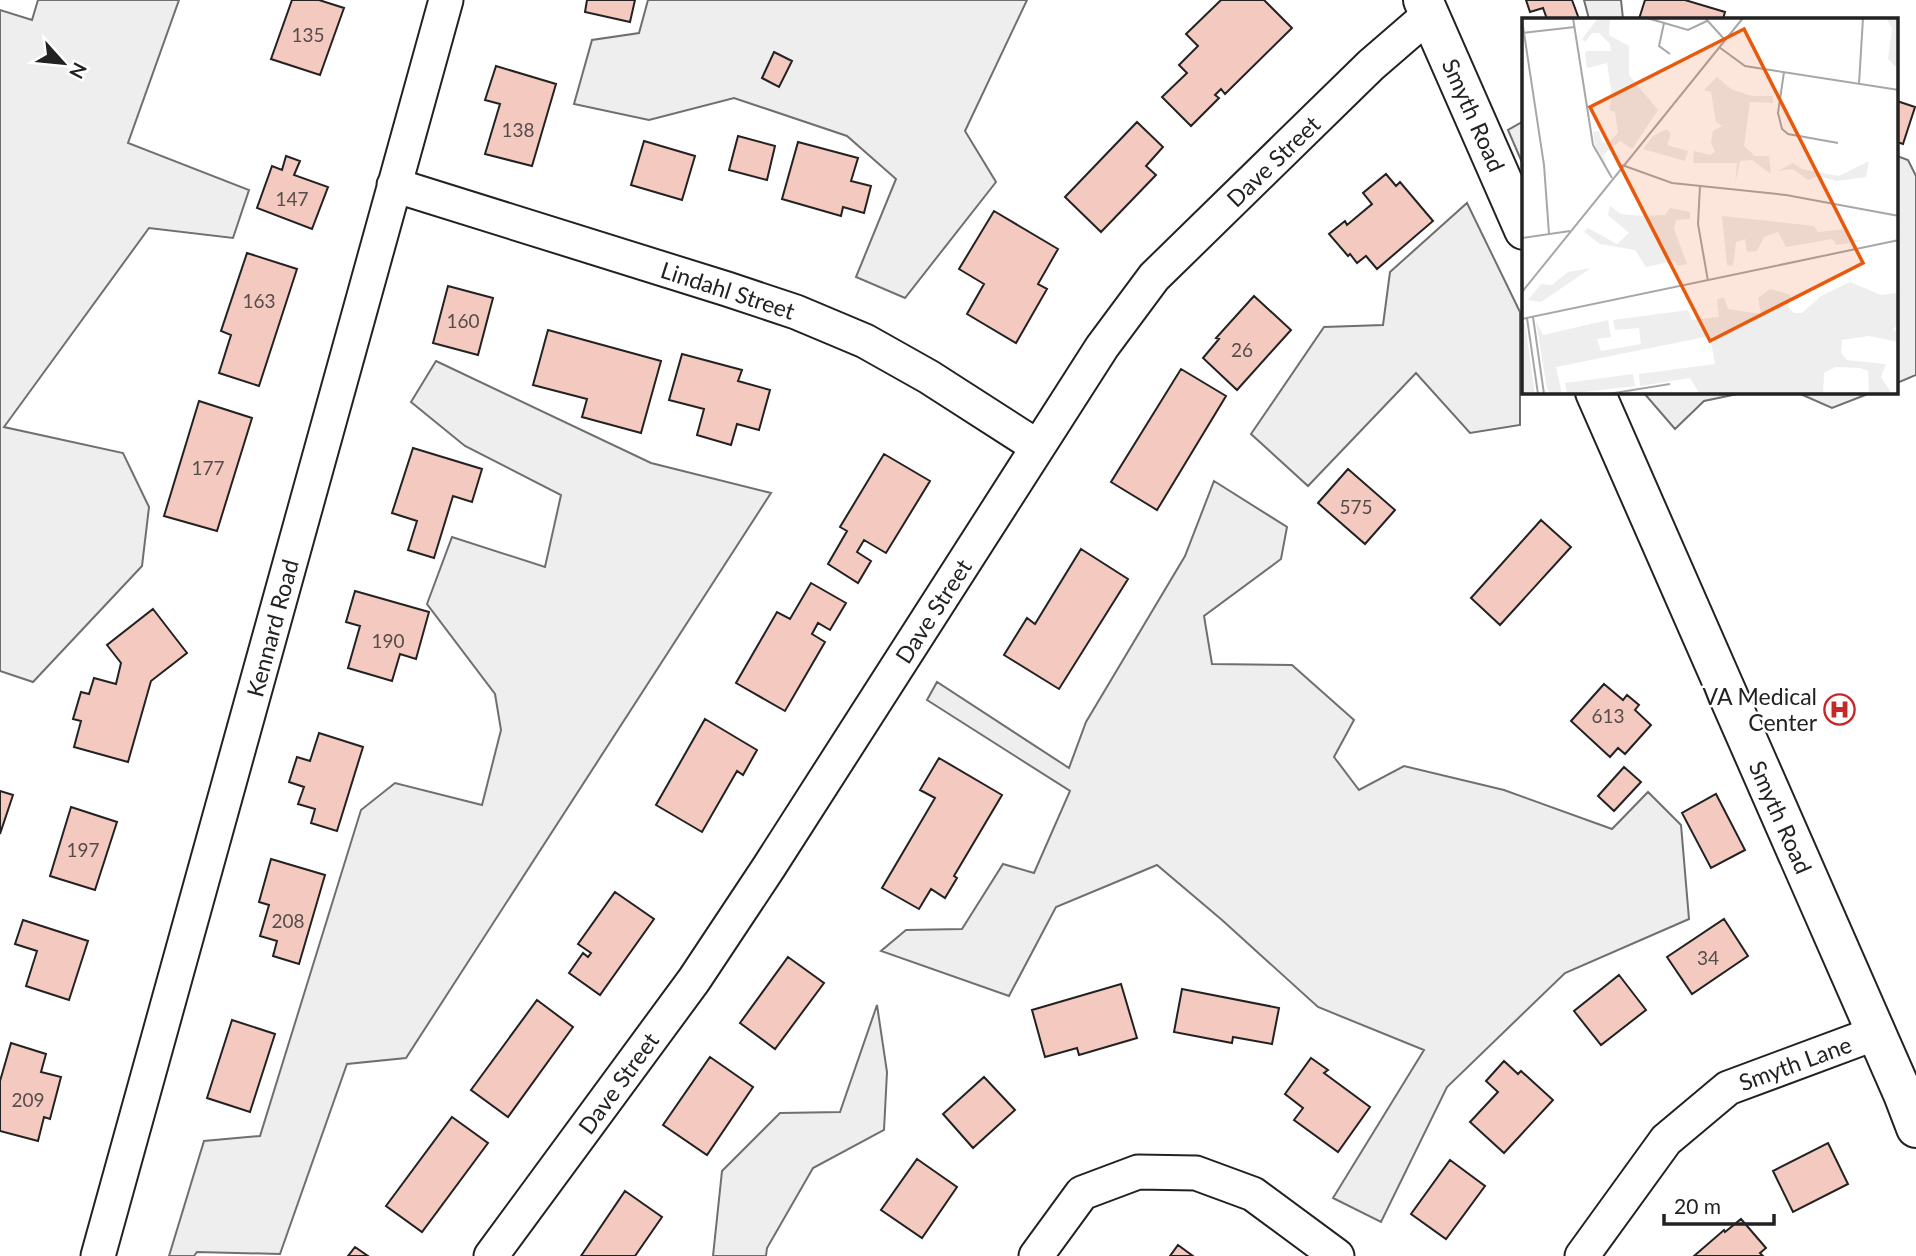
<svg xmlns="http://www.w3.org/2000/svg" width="1916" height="1256" font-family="Lato,sans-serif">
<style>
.green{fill:#eee;stroke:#6f6f6f;stroke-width:2}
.building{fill:#f3c9c0;stroke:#222;stroke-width:2}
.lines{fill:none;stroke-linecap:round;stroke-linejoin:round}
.minor-casing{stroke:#222;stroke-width:37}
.tertiary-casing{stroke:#222;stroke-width:42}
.minor{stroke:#fff;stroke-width:33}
.tertiary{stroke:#fff;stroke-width:38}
.labels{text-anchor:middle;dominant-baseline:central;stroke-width:5;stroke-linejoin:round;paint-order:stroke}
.number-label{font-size:19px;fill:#564c4a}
.street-label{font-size:23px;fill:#222;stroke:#fff}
.poi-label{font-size:23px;fill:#222;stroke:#fff;text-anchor:end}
.inset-road{fill:none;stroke:#a7a7a7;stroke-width:2}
.view{fill:#e8590c;fill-opacity:0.15;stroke:#e8590c;stroke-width:3.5}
.inset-edge{fill:none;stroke:#222;stroke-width:3.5}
</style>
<rect width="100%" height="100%" fill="#fff"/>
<path class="green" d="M38 0H179L128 143 249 190 233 238 149 228 4 427 123 453 149 507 142 566 33 682 0 671V10L32 20Z
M648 0H1027L965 131 996 182 905 298 856 277 896 179 847 136 734 98 649 120 574 104 592 40 639 33Z
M1584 0H1621L1623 19H1589Z
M1524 121V167L1508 130Z
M1897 156 1908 160 1916 176V375L1897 383Z
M1467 203 1520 312V425L1470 433 1416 373 1308 486 1251 434 1324 327 1383 325 1390 272Z
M436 361 651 463 771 493 406 1058 347 1064 280 1254 197 1252 194 1256H169L204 1141 260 1136 361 810 395 783 482 805 501 730 495 694 427 604 452 537 545 567 561 495 465 446 411 402Z
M1643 392H1747L1704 401 1675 429Z
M1796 392H1873L1832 408Z
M1214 481 1287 527 1281 559 1204 616 1212 664 1292 665 1354 720 1334 757 1359 790 1404 766 1504 790 1612 829 1648 792 1681 825 1689 919 1565 973 1447 1087 1381 1222 1333 1198 1424 1050 1318 1007 1222 920 1157 865 1056 907 1009 996 881 951 906 930 962 929 1003 864 1034 873 1070 791 927 700 937 682 1069 768 1086 722 1185 556Z
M877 1005 887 1072 884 1130 813 1168 767 1248 766 1256H713L722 1171 780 1113 840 1112Z"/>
<path class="building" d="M292 0H319L344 8 320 75 271 59Z
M587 0H635L630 22 585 12Z
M1221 0H1264L1292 28 1225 94 1221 89 1215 95 1219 98 1191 126 1162 97 1187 73 1179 65 1198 46 1186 34Z
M1526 0H1572L1579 19H1547L1543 8 1530 12Z
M1645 0H1685L1725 12 1723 19H1639Z
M774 52 792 61 779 87 762 78Z
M496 66 556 84 532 166 485 154 500 104 485 100Z
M1897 101 1915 107 1903 144 1897 142Z
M1137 122 1163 147 1146 166 1156 175 1101 232 1065 197Z
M738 136 775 146 767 180 729 170Z
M644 141 695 156 682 200 631 185Z
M798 142 858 158 851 181 871 186 864 213 843 207 841 216 782 199Z
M286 156 300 161 294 175 328 187 312 229 257 208 272 166 282 170Z
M1386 174 1396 186 1400 182 1433 221 1377 269 1366 256 1357 263 1350 254 1348 256 1329 234 1345 221 1347 225 1372 204 1363 193Z
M994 211 1058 249 1038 284 1047 289 1016 343 967 314 984 284 959 269Z
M247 253 297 269 259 386 219 373 231 335 221 331Z
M448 286 493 298 478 355 433 343Z
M1254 296 1291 330 1237 390 1203 358 1219 339 1216 338Z
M548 330 661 361 641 433 582 417 587 399 533 385Z
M682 354 742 370 738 381 770 390 759 430 737 424 731 445 697 435 704 409 669 400Z
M1181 369 1226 396 1157 510 1111 482Z
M199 401 252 418 217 531 164 516Z
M413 448 482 469 472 502 453 496 434 558 408 550 417 521 392 513Z
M884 454 930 481 886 553 864 540 857 552 871 561 858 583 828 564 847 531 840 527Z
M1348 469 1395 510 1365 544 1318 503Z
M1541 520 1571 547 1500 625 1471 598Z
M1081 549 1128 579 1059 689 1004 655 1027 618 1035 624Z
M811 583 846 603 830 630 818 623 812 634 825 642 785 711 736 683 777 612 790 619Z
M355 591 429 612 416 659 400 654 392 681 348 668 360 626 346 622Z
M153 609 187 653 151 681 128 762 74 747 81 721 73 719 81 692 89 694 94 678 116 684 121 663 107 645Z
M1604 684 1623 700 1627 695 1639 705 1635 710 1651 725 1625 754 1618 748 1610 757 1571 721Z
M705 719 757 750 743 775 737 771 702 832 656 805Z
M319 733 363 747 337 831 311 823 315 809 298 804 304 787 289 782 297 757 310 761Z
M939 758 1002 795 954 876 957 878 945 898 931 889 919 909 882 888 935 798 920 790Z
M1624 767 1641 782 1614 811 1598 796Z
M0 791 13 795 0 834Z
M1716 794 1745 850 1711 868 1682 813Z
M71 807 117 822 95 890 50 876Z
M271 859 325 875 299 964 273 956 277 941 260 936 269 905 259 902Z
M615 892 654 919 600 995 569 973 583 953 588 957 591 953 578 944Z
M1724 919 1748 956 1692 994 1667 957Z
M23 920 88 941 69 1000 26 986 37 951 15 944Z
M788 957 824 983 775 1049 740 1023Z
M1619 975 1646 1010 1601 1045 1574 1011Z
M1121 984 1137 1038 1079 1055 1077 1048 1045 1057 1032 1010Z
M1182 989 1279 1008 1272 1044 1233 1037 1232 1043 1174 1032Z
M537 1000 573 1027 508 1117 471 1090Z
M232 1020 275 1034 250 1112 207 1098Z
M11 1043 46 1054 41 1072 61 1077 50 1119 44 1117 38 1141 0 1131V1081Z
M710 1057 753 1087 707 1155 663 1125Z
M1311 1058 1328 1070 1324 1073 1370 1107 1338 1152 1294 1120 1303 1108 1285 1094Z
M1504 1061 1518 1074 1521 1071 1553 1100 1504 1153 1470 1122 1498 1092 1486 1081Z
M984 1077 1015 1110 973 1148 943 1114Z
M452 1117 488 1143 422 1232 386 1206Z
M1828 1143 1848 1184 1793 1212 1773 1171Z
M917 1159 957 1187 922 1238 881 1210Z
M1450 1160 1485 1186 1446 1239 1411 1214Z
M625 1191 662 1217 635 1256H581Z
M1741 1219 1766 1248 1760 1253 1763 1256H1694L1724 1230 1725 1232Z
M1178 1245 1193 1256H1170Z
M355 1247 368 1256H348Z"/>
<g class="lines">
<defs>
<path id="minor" d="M394 185 727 289 796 312 865 341 929 377 1038 447
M98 1256 446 0
M491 1256 694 980 769 867 1102 347 1154 277 1371 65 1430 14
M1036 1256 1082 1193 1138 1172 1196 1173 1253 1194 1337 1256
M1582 1256 1666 1140 1728 1088 1876 1033"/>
<path id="tertiary" d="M1423 0 1524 230
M1595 392 1903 1094 1916 1128"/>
</defs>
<use href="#minor" class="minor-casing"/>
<use href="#tertiary" class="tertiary-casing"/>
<use href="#minor" class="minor"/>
<use href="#tertiary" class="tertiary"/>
</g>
<defs>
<symbol id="hospital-ring" viewBox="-11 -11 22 22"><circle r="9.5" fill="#fff" stroke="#c62828" stroke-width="1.5"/><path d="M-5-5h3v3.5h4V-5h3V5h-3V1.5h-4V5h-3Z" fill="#c62828"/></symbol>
</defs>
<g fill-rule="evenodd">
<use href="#hospital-ring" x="1822" y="692" width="35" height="35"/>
</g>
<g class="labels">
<g class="number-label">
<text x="308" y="34">135</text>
<text x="518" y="129">138</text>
<text x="292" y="198">147</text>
<text x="259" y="300">163</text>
<text x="463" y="320">160</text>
<text x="1242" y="349">26</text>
<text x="208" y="467">177</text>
<text x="1356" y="506">575</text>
<text x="388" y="640">190</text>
<text x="1608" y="715">613</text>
<text x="83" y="849">197</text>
<text x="288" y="920">208</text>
<text x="1708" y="957">34</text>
<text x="28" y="1099">209</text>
</g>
<g class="street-label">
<text transform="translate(1474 115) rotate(66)">Smyth Road</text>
<text transform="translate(1273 161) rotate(-44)">Dave Street</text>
<text transform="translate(728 290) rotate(18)">Lindahl Street</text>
<text transform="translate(933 611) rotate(-57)">Dave Street</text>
<text transform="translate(272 628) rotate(-75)">Kennard Road</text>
<text transform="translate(1781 817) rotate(66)">Smyth Road</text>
<text transform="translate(1795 1063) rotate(-20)">Smyth Lane</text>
<text transform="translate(618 1083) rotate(-54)">Dave Street</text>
</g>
<g class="poi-label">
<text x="1817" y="696">VA Medical<tspan x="1817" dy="26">Center</tspan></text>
</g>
</g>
<g transform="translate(1522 18)">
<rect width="376" height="376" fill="#fff"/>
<path d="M76 0H88L87 17 107 28V57L136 92 110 131 98 123 81 137 86 152 74 132 71 114 77 113 80 124 86 125 96 115 93 94 87 92 90 77 85 45 65 50 63 37 64 33H89L88 26 77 15H70L63 24 60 21ZM364 0H376V51L366 41 370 10ZM195 59 209 71 230 78H251V85L228 84 222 128 233 138H247L249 156 230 142 218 143 213 166 215 145H171L172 133 188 137 193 134 189 124 191 113 200 108 194 104 189 74 182 72ZM145 111 149 116 145 127 166 133 163 143 121 131 131 118ZM347 143 344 159 315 163 297 158 286 162 271 151 256 153 271 145 280 151 317 158ZM88 188 99 196 119 198 143 197 148 190 168 194V201L154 202 152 211 165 246 156 248 152 243 124 249 113 232 78 226 62 214 66 210 95 226 107 215 86 197ZM200 198 292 208 296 214 324 211 329 221 340 223 315 227 310 221 264 229 256 214 242 219 235 233 225 234 223 221 214 224 211 248 205 247ZM69 250 19 284 6 282 19 266 30 267 46 254ZM328 264 359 277 376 275V306L371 312 376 313V324L347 318 320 322 319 335 325 342 364 346 359 359 370 376H347L346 353 338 350 314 349 302 355 301 376H178L168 360 118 368 117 356 193 346 188 318 34 349 40 376H29L25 371 14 303 21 317 86 302 89 319 75 321 79 333 119 326 117 310 93 312 91 302 166 292 170 302 197 299 195 281 202 280 206 291 239 296 236 280 248 271 269 277 266 289 272 295H280L299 278ZM0 306H3L13 376H0ZM111 356 113 368 45 376 43 365Z" fill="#eee"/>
<path class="inset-road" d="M51 0 71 127 90 160M125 0 166 12 185 3M184 1 203 22M0 2 22 147 27 216M142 5 137 28 148 36M0 15 53 9M197 29 223 48 377 72M262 54 256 95 260 111 266 116 316 125M337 66 341 0M100 147 150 165 264 177 377 198M178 168 176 206 186 263M0 220 48 213M0 274 221 0M11 299 22 376M5 300 16 376M0 301 377 222M86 376 148 366"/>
<path class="view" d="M222 11 341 245 188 323 68 89Z"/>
<rect width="376" height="376" class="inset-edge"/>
</g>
<g transform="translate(63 63) rotate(117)" stroke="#ffffff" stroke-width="5" paint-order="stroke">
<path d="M0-5L12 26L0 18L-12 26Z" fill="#222222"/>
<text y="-10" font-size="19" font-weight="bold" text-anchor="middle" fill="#222222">N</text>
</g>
<path d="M1664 1214v10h110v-10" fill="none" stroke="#222222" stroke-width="3.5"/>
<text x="1674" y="1214" font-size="21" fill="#222222" stroke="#ffffff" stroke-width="5" paint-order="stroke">20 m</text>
</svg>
